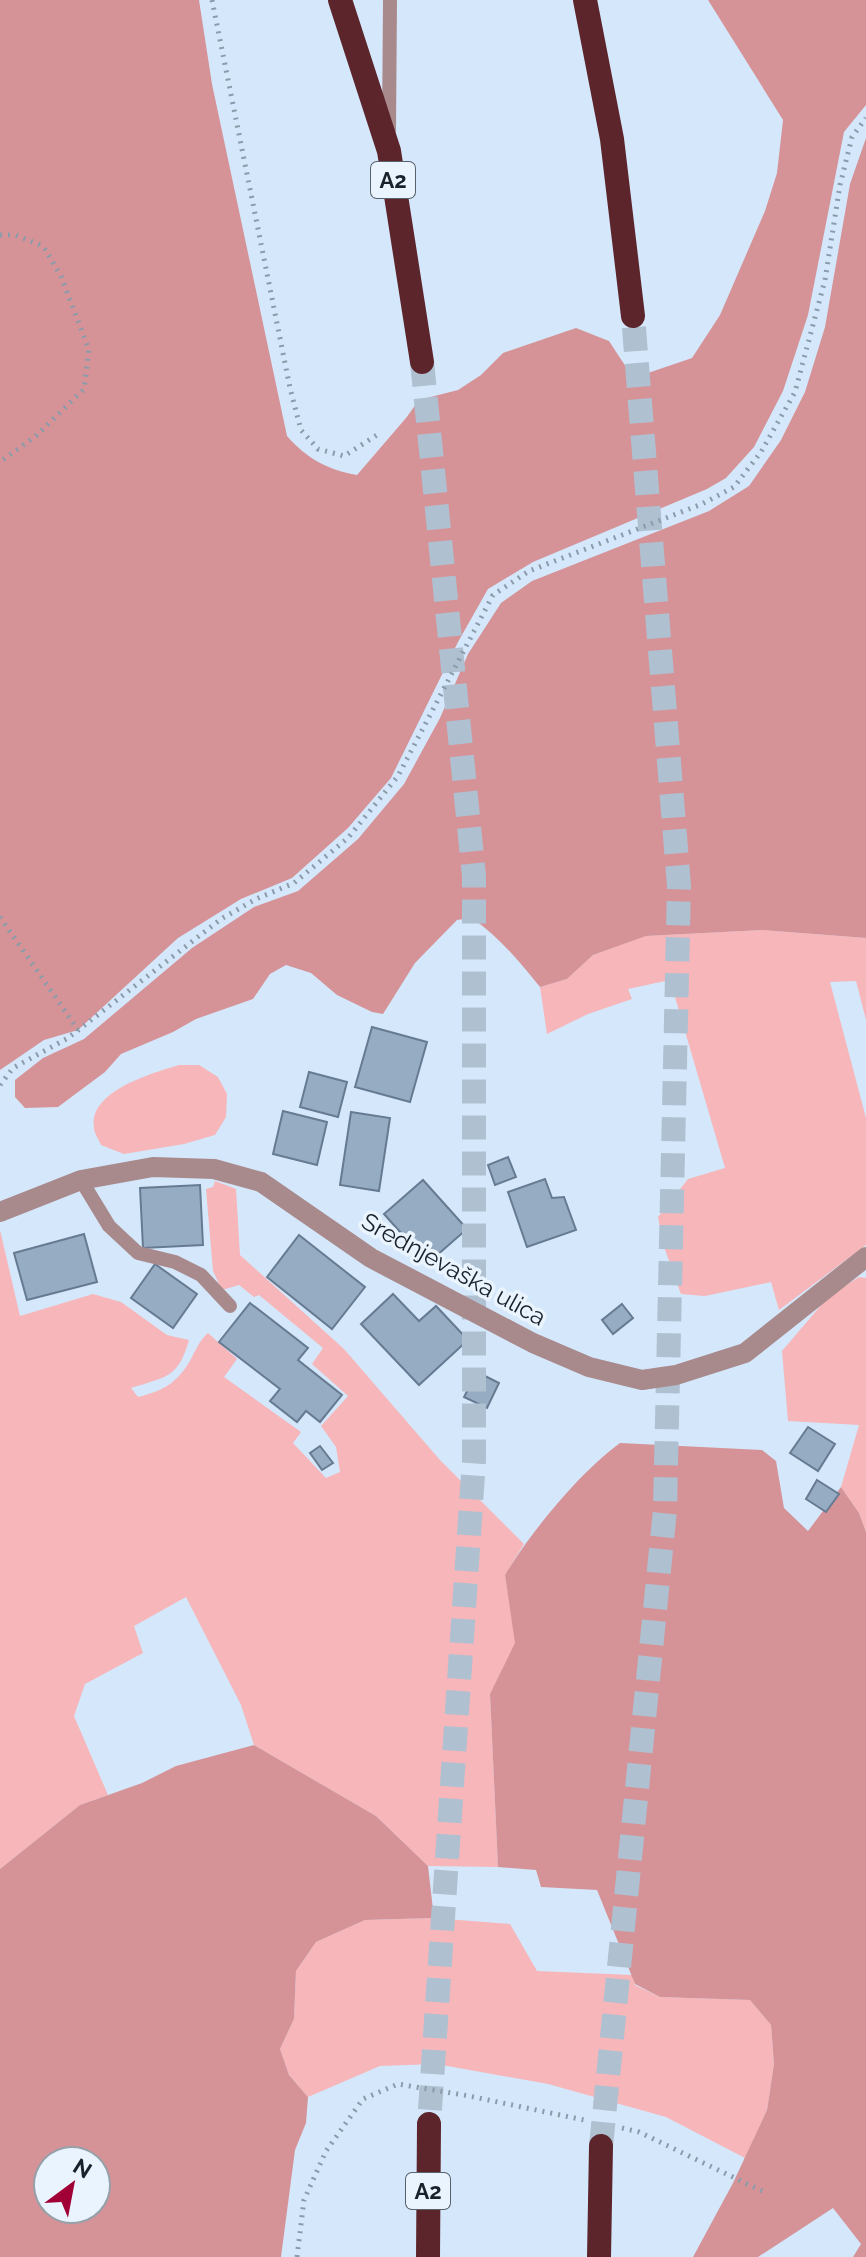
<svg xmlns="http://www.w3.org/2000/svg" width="866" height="2257" font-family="Raleway,sans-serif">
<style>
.green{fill:#f6b6ba}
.forest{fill:#d59398;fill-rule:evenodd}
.building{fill:#96acc3;stroke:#667b91;stroke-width:2}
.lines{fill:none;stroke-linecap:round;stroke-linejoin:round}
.motorway-tunnel{stroke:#afc0d1;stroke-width:24;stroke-dasharray:24 12;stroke-linecap:butt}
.path{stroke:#8c9baa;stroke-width:5;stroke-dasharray:2 6;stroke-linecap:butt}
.service{stroke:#a88a8c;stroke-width:14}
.minor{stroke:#a88a8c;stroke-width:20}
.motorway{stroke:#5c252c;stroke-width:24}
.labels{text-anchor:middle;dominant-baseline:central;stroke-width:7;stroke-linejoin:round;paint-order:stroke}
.shield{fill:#eaf4fe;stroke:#58606a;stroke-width:2}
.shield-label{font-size:22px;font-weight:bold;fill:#19212a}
.street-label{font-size:24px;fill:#19212a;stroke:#eaf4fe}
</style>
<rect width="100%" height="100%" fill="#d5e8fb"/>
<path class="green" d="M762 930 866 938V1020L856 981 830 982 866 1118V1245L779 1310 771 1282 705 1296 681 1294 663 1244 658 1217 688 1179 725 1168 670 980 628 989 632 999 588 1014 547 1034 540 987 567 979 593 955 645 936Z
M179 1065H199L218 1077 227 1094 226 1117 215 1135 184 1144 124 1154 101 1145C99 1140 94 1133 94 1128 88 1091 153 1073 179 1065Z
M215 1181 236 1189 240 1255 344 1349 440 1460 524 1544 505 1575 516 1643 490 1694 498 1867 428 1866 376 1816 254 1745 241 1705 186 1597 134 1626 143 1653 85 1684 74 1716 108 1795 80 1805 0 1869V1230L20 1316 93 1294 121 1302 167 1335 189 1340C178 1379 165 1377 131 1388L138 1397C166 1390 180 1381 193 1355 198 1346 200 1340 208 1333L237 1359 224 1377 301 1432 293 1443 326 1478 340 1472 336 1447 321 1426 348 1396 312 1364 323 1348 259 1295 254 1297 239 1285 222 1290 213 1271 206 1189 213 1187Z
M859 1277 866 1278V1532L859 1513 841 1487 859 1425 788 1421 782 1351 828 1297Z
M434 1918 510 1924 537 1971 632 1975 635 1985 660 1997 750 2000 771 2025 774 2064 767 2110 745 2158 666 2117 548 2084 436 2064 380 2066 308 2097 289 2075 280 2049 294 2019 296 1971 316 1942 365 1920Z"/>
<path class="forest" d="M0 0H199L212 84 287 436C306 458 328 470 357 475L406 418 419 400 458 390 481 375 503 353 576 328 609 341 626 367 642 375 692 358 720 315 765 211 777 173 783 120 708 0H866V105L844 132 808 315 783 391 754 447 726 478 707 489 533 562 488 589 458 642 391 778 348 828 292 878 241 899 178 938 78 1030 44 1040 0 1070Z
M866 138V938L762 930 646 936 593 955 567 979 540 987C519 961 499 937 472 918L457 920 415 963 383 1014 372 1012 337 995 311 973 286 965 270 974 253 999 196 1019 173 1032 121 1054 105 1072 58 1107 25 1108 15 1097V1080L43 1058 84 1039 192 948 254 907 298 891 358 839 404 784 440 718 468 654 501 603 532 581 709 511 749 486 781 440 805 392 825 327 850 184Z
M620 1443 762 1450 776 1461 784 1508 808 1531 841 1487 859 1513 866 1532V2257H853L861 2244 833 2208 758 2257H693L733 2183 767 2110 774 2064 771 2025 750 2000 660 1997 635 1984 597 1890 541 1887 536 1870 498 1867 490 1694 515 1643 505 1575C530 1533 580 1472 620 1443Z
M254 1745 376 1816 428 1866 434 1918 365 1920 316 1942 296 1971 294 2019 280 2049 289 2075 308 2097 306 2123 295 2150 281 2257H0V1869L80 1805 142 1783 176 1766ZM48 2161H96V2209H48Z"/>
<path class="building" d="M372 1027 427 1042 410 1102 355 1087Z
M309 1072 347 1082 338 1117 300 1107Z
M283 1111 327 1122 317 1165 273 1154Z
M351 1112 390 1118 379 1191 340 1185Z
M508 1157 516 1177 495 1185 488 1165Z
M545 1179 552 1198 564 1197 576 1230 527 1247 508 1192Z
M423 1180 467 1229 428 1263 384 1214Z
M200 1185 203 1245 143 1248 140 1188Z
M84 1234 97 1282 27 1300 14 1253Z
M299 1235 365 1287 332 1329 267 1277Z
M155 1264 197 1294 173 1328 131 1298Z
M393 1294 419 1321 436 1306 468 1340 419 1385 361 1324Z
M250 1303 308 1348 298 1360 342 1395 320 1422 306 1411 297 1422 270 1401 280 1389 219 1342Z
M622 1304 633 1318 613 1334 602 1320Z
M477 1372 499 1383 487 1408 464 1397Z
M808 1427 835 1444 818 1471 790 1453Z
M320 1446 333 1463 322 1470 310 1453Z
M817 1480 839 1494 826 1512 806 1499Z"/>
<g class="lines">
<path class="motorway-tunnel" d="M422 362 474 876V1460L429 2124
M601 2146 665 1510 679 886 633 316"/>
<path class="path" d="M212 0 290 388 301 430 318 449 344 456 377 435
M0 235H15L43 246 61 276 89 350 84 389 37 435 0 462
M0 917 78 1030
M0 1085 13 1068 68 1038 221 919 256 899 294 883 348 838 398 776 493 595 529 571 702 504 734 487 761 452 795 392 825 280 840 185 852 137 866 118
M622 2128 639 2132 764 2192
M297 2257 304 2200 326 2151 363 2099 398 2084 469 2096 589 2121"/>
<path class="service" d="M389 130 390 0
M81 1180 109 1226 138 1253 175 1262 201 1275 230 1306"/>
<path class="minor" d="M0 1212 81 1180 153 1167 214 1169 261 1182 371 1258 533 1343 589 1367 642 1380 676 1375 745 1353 866 1257"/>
<path class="motorway" d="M340 0 389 151 422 362
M585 0 612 139 633 316
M428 2257 429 2124
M599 2257 601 2146"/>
</g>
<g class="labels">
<g class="shield">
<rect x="371" y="162" width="44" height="36" rx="6"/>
<rect x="406" y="2173" width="44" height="36" rx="6"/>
</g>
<g class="shield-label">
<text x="393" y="180">A2</text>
<text x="428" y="2191">A2</text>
</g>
<g class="street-label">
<text transform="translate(454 1269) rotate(29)">Srednjevaška ulica</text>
</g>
</g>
<g transform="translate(72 2185) rotate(32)"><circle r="38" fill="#eaf4fe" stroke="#96a0a9" stroke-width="2"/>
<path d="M0-6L14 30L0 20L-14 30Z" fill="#a10036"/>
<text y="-12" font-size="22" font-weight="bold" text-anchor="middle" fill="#19212a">N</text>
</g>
</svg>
